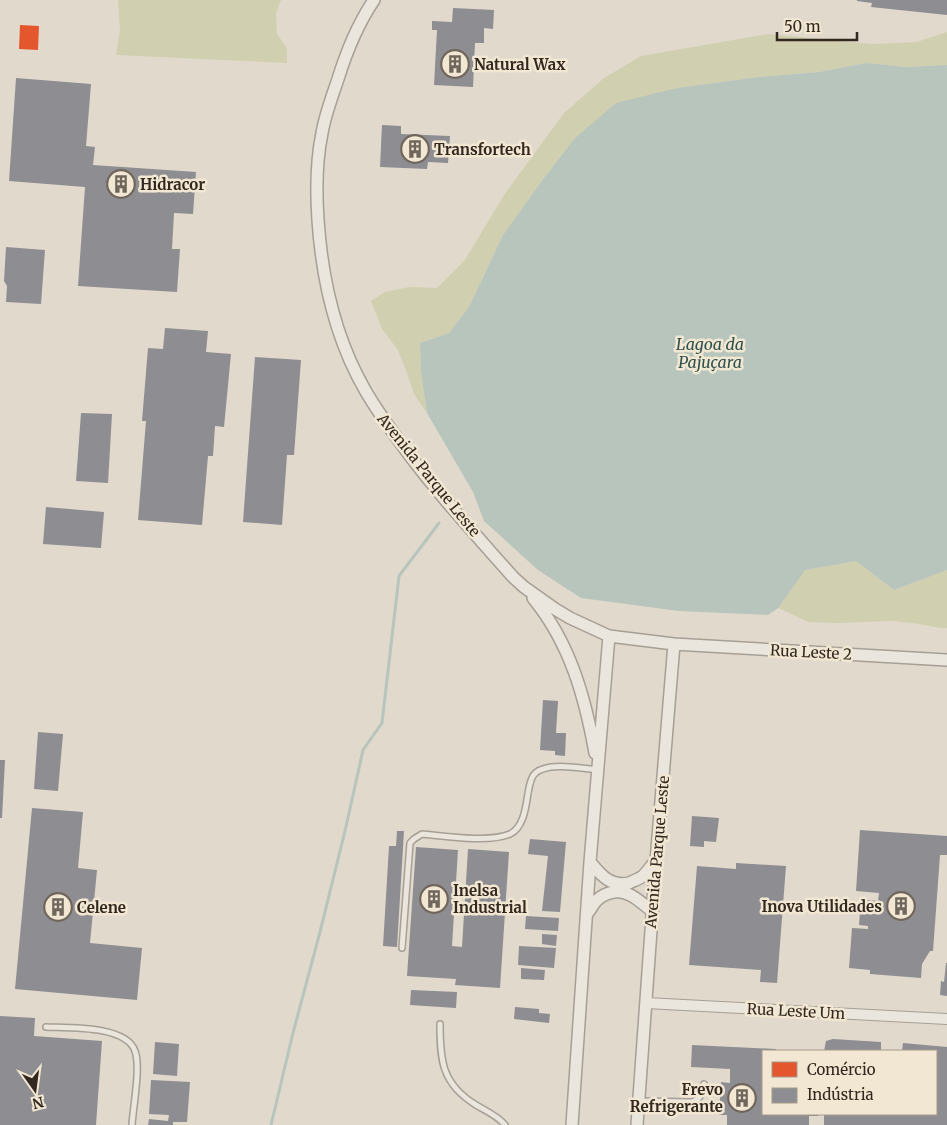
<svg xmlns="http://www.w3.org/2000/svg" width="947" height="1125" font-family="Merriweather,serif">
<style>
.green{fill:#d0cfb0}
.water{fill:#b7c5bc}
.shops{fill:#e4572e}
.industry{fill:#8d8d92}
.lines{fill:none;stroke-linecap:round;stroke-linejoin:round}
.stream{stroke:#b7c5bc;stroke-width:3}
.service-casing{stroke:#a69f95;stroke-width:8}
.minor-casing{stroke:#a69f95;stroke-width:12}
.tertiary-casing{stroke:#a69f95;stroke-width:14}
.service{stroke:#eae5dd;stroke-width:5}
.minor{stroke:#eae5dd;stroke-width:10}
.tertiary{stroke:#eae5dd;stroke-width:11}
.labels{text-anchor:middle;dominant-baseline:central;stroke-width:5;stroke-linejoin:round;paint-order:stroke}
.poi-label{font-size:15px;font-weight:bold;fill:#33281f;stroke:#f1e7d2;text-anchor:start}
.street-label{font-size:15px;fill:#33281f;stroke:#f1e7d2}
.water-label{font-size:16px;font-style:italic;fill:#2f514e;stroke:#f1e7d2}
</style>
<rect width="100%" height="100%" fill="#e1d9cc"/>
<path class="green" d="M118 0H281L276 13 277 34 287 48V63L116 55 120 30Z
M947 32V65H945L907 67 866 63 819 72 759 77 677 88 616 104 574 139 541 182 503 235 469 307 449 333 420 343 421 372 427 413 414 394 407 373 398 350 382 329 371 301 385 292 409 287 437 288 465 260 504 195 564 113 604 78 641 56 768 34 872 44 917 42Z
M856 561 894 590 947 570V628H940L920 624 893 621 836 623 809 622 778 608 804 570Z"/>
<path class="water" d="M866 63 907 67 947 65V570L894 590 856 561 805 570 778 608 768 615 679 611 581 598 538 570 484 521 473 492 427 413 421 372 420 343 449 333 469 307 503 235 541 182 574 139 616 103 677 88 759 77 819 72Z"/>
<path class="shops" d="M20 25 39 26 38 50 19 49Z"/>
<path class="industry" d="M857 0H947V15L871 7 872 3 857 1Z
M453 8 494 10 493 29 484 28V43H475L473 87 434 85 437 30H432V21L452 22Z
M16 78 91 84 86 146 95 147 93 165 196 172 193 214 174 213 172 249H180L177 292 78 286 85 187 9 181Z
M382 125 401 126V134L450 136 448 163 428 162 427 169 380 167Z
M6 247 45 250 41 304 6 302 7 286 4 281Z
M165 328 208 331 206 352 231 354 224 427 215 426 213 456H208L202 525 138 520 146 421H142L148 348 163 349Z
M255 357 301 360 294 455H287L282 525 243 522Z
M81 413 112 414 108 483 76 481Z
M46 507 104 512 101 548 43 544Z
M543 700 558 701 556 733H566L565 756 555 755V751L540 750Z
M38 732 63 734 58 791 34 789Z
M0 760H5L2 818H0Z
M32 808 83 812 78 868 97 870 90 943 142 948 137 1000 15 989Z
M692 816 719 818 716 842 704 841V847L690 846Z
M860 830 947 836V855H940L933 951H930L922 964 921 978 870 974V970L849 968 852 928 868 929V926L859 925 860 911 866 912 867 900 878 901 879 893 856 891Z
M397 831H404L397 947 383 946 389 846H396Z
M530 839 566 842 560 912 542 911 548 856 528 854Z
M416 847 458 850 452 946 462 947 468 849 509 852 500 988 455 985 456 979 407 976Z
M736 863 786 866 777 983 760 982 761 970 689 965 697 866 736 869Z
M526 916 559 918 558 931 525 929Z
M542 934 557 935 556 946 542 944Z
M519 946 556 948 554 968 518 965Z
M946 963H947V996L940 995 941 981 944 982Z
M521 968 545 970 544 980 521 979Z
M411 990 457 992 456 1008 410 1005Z
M515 1007 539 1009V1013L550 1014 549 1023 514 1019Z
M0 1016 35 1018 34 1036 102 1041 96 1125H0Z
M833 1039 881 1042V1051H824L826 1041Z
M155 1042 179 1044 177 1076 153 1074Z
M903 1043 947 1047V1125H824V1114H936V1051H902Z
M692 1045 776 1049V1051H763V1114H818V1116H809V1125H727V1115H719L721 1082 730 1083V1069L691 1067Z
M151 1080 190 1082 187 1122H173V1125H148L149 1119 168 1121 169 1115 149 1114Z"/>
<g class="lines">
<path class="stream" d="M271 1125 293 1033 320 932 345 831 363 750 382 723 399 576 439 523"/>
<defs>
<path id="service" d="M402 948 410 843 414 839 422 834C444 836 490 843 510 834 524 827 526 806 528 793 531 777 532 770 551 767 566 765 582 768 597 770
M440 1024C440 1061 442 1084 476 1105 486 1111 498 1116 505 1125
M46 1027C68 1028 126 1025 135 1051 141 1067 133 1107 132 1125
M639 1101 692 1102C702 1098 701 1094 704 1084"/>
<path id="minor" d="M646 1003 947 1019"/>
<path id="tertiary" d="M374 0C357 25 347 50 338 79 332 97 325 115 322 133 316 162 316 191 318 220 322 279 335 338 365 390 377 411 391 430 405 449 438 494 476 535 513 577L524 587 555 609 570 618 609 636 674 644 947 660
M533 598C570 643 585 697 595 753
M590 862C601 875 610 887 629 883 633 881 639 879 643 876 647 872 651 866 656 861
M587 914C590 910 593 905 596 901 601 896 607 893 614 892 630 890 640 902 652 911
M572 1125 590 862 609 636
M637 1125 656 861 674 644"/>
</defs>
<use href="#service" class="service-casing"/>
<use href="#minor" class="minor-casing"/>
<use href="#tertiary" class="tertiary-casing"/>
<use href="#service" class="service"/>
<use href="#minor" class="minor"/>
<use href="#tertiary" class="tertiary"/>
</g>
<defs>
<symbol id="building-ring" viewBox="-11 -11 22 22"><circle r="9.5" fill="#f1e7d2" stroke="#70665c" stroke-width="1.5"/><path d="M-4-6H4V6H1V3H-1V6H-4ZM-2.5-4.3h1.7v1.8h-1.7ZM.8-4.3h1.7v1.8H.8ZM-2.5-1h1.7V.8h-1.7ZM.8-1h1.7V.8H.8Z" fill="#70665c"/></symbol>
</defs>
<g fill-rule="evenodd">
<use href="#building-ring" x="439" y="48" width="32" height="32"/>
<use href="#building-ring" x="399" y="133" width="32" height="32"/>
<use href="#building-ring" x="105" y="168" width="32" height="32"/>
<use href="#building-ring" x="418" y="883" width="32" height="32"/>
<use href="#building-ring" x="885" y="890" width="32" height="32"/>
<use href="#building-ring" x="42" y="891" width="32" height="32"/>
<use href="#building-ring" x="726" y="1082" width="32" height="32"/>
</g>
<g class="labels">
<g class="poi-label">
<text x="474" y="64">Natural Wax</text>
<text x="434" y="149">Transfortech</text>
<text x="140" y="184">Hidracor</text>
<text x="453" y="890">Inelsa<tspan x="453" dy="17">Industrial</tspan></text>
<text x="882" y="906" text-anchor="end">Inova Utilidades</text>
<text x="77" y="907">Celene</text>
<text x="723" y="1089" text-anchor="end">Frevo<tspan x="723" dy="17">Refrigerante</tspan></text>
</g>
<g class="street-label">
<text transform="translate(429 475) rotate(51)">Avenida Parque Leste</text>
<text transform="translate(811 652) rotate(3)">Rua Leste 2</text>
<text transform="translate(657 852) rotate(-85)">Avenida Parque Leste</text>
<text transform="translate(796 1011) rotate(3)">Rua Leste Um</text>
</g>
<g class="water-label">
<text x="710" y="344">Lagoa da<tspan x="710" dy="18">Pajuçara</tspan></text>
</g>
</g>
<rect x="762" y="1050" width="175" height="65" fill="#f1e7d2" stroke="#a59b8a"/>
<rect x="772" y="1062" width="25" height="15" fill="#e4572e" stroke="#a59b8a"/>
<text x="807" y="1075" font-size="15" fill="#33281f">Comércio</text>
<rect x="772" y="1088" width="25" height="15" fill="#8d8d92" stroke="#a59b8a"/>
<text x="807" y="1100" font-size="15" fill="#33281f">Indústria</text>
<g transform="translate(35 1090) rotate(166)" stroke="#f1e7d2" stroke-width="4" paint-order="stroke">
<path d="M0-4L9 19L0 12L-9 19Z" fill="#33281f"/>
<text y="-8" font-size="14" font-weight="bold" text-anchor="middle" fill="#33281f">N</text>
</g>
<path d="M777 32v8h80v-8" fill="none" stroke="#33281f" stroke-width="2.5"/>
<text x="784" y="32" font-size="15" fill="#33281f" stroke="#f1e7d2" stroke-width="4" paint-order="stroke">50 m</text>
</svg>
